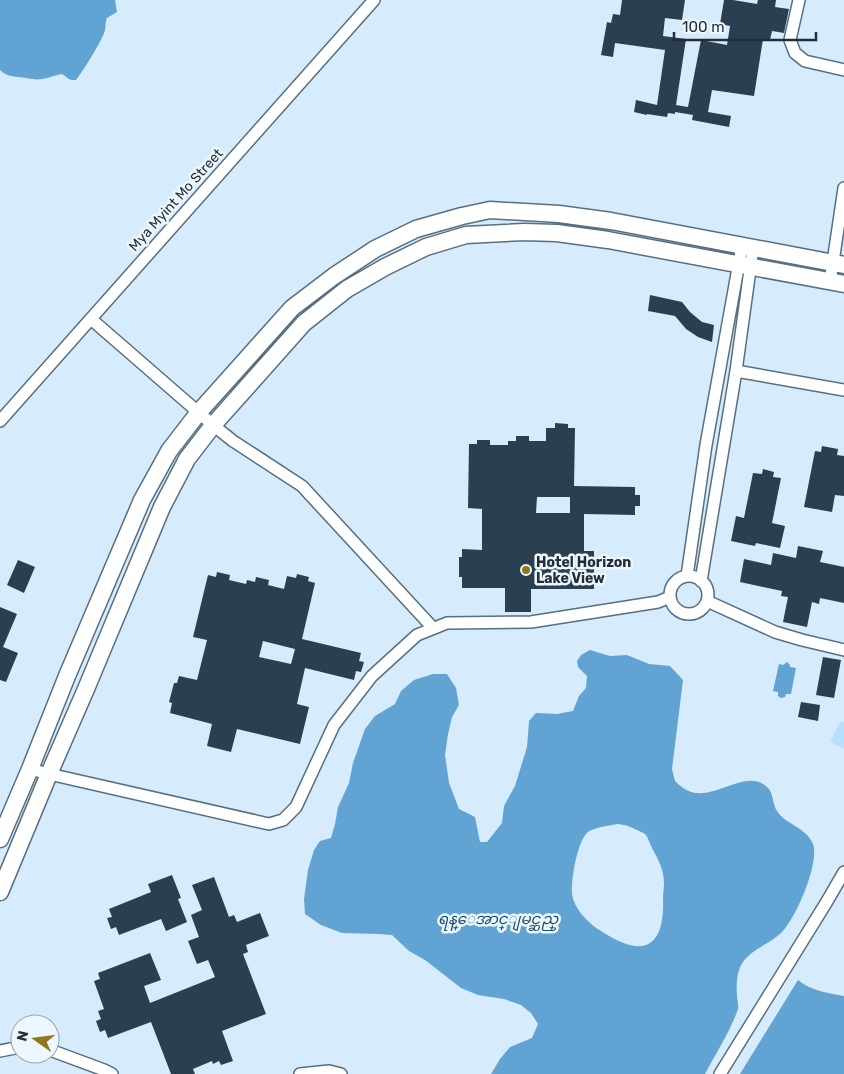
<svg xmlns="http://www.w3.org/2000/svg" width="844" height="1074" font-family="Rubik,'Noto Sans Myanmar',sans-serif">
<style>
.green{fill:#b5dffe}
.water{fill:#61a4d3;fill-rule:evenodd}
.building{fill:#2a4051;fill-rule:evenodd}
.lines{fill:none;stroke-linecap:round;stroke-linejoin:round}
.minor-casing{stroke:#576f81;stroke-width:14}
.secondary-casing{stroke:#576f81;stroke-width:19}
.minor{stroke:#fff;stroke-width:11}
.secondary{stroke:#fff;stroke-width:16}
.poi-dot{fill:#93771e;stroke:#ecf7ff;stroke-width:2}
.labels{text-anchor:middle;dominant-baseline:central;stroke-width:5;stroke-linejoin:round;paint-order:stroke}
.street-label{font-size:14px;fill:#242e36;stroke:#ecf7ff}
.poi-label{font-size:14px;font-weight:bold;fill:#242e36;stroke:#ecf7ff;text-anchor:start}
.water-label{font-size:15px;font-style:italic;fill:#1d5070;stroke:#ecf7ff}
</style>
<rect width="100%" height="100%" fill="#d6ebfc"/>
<path class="green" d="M841 721 844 722V749L830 742Z"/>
<path class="water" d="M0 0H115L117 12 107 18C105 23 106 27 105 30 102 41 83 71 76 80 69 81 67 77 62 74 55 75 49 78 42 79 37 80 32 79 26 78 16 76 8 78 0 70Z
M590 650 610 656 627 655 649 664 670 666 683 680 672 769 675 781C679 785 685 790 691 792 716 800 746 768 767 787 774 793 772 804 777 811 786 825 806 827 813 844 820 863 795 921 780 934 769 944 752 949 743 962 737 970 736 984 737 995 737 1000 739 1005 738 1009 730 1032 716 1053 705 1074H491L500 1059 510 1047 532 1038 538 1024 531 1013 521 1005 504 999 478 995 461 988 425 960 409 951 392 935 379 934 342 933 321 925 305 914 304 899 308 870 314 850 320 841 331 838 335 824 338 807 349 783 353 763 365 729 375 716 395 704 401 691 414 680 433 674H447L456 688 459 705 452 717 448 734 445 755 449 783 459 809 475 817 480 842H487L502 823 504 806 515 786 527 747 529 721 536 713 557 714 573 711 579 696 586 688 587 676 578 667 577 661 581 655ZM617 824C618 824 623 825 624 825 627 825 644 833 645 834 648 837 650 844 652 848 658 859 664 870 664 883 664 888 663 893 663 898 665 950 642 958 601 931 589 924 573 908 572 893 571 880 577 841 588 832 595 827 608 826 617 824Z
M787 662 790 665V667L796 668 791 694H786L785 697 781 698 778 696V692L773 691 779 664 783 665Z
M798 980C811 991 828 993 844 996V1074H740Z"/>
<path class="building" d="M622 0H685L682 20 665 18 663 36 686 39 676 105 688 107 701 40 727 45 730 26 720 24 724 0H733L757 4 758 0H776L775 7 789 9 784 33 772 31 770 40 763 39 754 96 712 90 708 112 731 116 729 127 692 120 693 115 675 112V114L668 113 667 117 647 114V115L634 112 636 100 657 105 665 50 615 43 613 57 601 55 607 22 611 23 613 14 620 15Z
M650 295 682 302 690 312 702 322 714 325 712 342 698 337 686 329 675 316 648 311Z
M555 423 568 424V428H575L574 486 635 487V495H640V506H635V515L584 514V551H594V589H531V612H505V588H462V577H459V557H462V549L482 550V509L468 508 469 444H477V440H490V445H508V441H516V436H529V441H546V428H555ZM537 497H570V513H536Z
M822 446 838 449 837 455 844 456V496L835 495 832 512 804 507 815 451 821 452Z
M763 469 774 472 773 477 781 478 772 523 785 526 780 548 756 543 755 546 731 541 736 516 744 518 753 473 762 474Z
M798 546 823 551 820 562 844 567V603L820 598 819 604 812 602 807 627 783 622 788 597 781 596 782 591 740 582 744 559 771 565 773 553 796 558Z
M18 560 35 567 24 593 7 585Z
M217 572 230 575 229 580 246 584 247 580 255 582 256 577 269 580 268 585 284 589 287 576 296 578 297 574 309 577 308 581 315 583 302 639 361 653 359 661 364 662 361 672 356 671 354 680 305 668 297 704 309 707 300 744 237 729 231 752 207 746 212 724 170 713 172 703 169 702 174 683H177L179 676 197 680 207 640 193 637 208 575 216 577ZM263 641 295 649 291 664 259 657Z
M0 607 17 614 3 647 18 653 6 682 0 680Z
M823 657 841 660 834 698 816 695Z
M801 702 820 705 818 721 798 717Z
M172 875 181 898 178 899 187 922 166 931 161 919 119 935 116 927 111 929 107 918 112 917 109 909 151 892 148 884Z
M214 877 229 917 234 915 237 922 260 913 269 936 246 945 248 952 243 954 266 1014 222 1031 233 1061 221 1065 219 1061 213 1064 212 1061 193 1069 195 1074H171L151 1022 108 1038 105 1030 100 1032 96 1021 101 1019 98 1011 104 1009 94 981 100 979 98 973 150 953 161 980 144 986 150 1003 215 977 208 960 197 964 188 941 199 937 191 915 202 910 192 885Z"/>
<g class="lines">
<defs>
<path id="minor" d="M799 0 790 40 795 53 805 61 844 70
M830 282 844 188
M91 319 213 425 233 441 302 486 433 628
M736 371 844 390
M0 421 374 0
M687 576 706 445 742 246
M670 595a19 19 0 1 1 38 0a19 19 0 1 1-38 0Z
M701 581 736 371 753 248
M707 601 775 632 802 640 844 650
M30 769 49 774 269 824 283 820 296 807 334 725 372 676 417 635 447 623 531 622 658 602 670 597
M50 1050 104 1070 112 1074
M0 1051 20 1047
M300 1074 329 1071 341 1074
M720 1074 826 903 844 872"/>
<path id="secondary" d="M0 839 30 769 67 676 142 500 169 451 199 412 292 308 334 276 375 249 416 229 462 216 490 210 559 214 611 221 844 265
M0 892 49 774 86 689 162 507 187 459 214 424 304 323 347 289 385 267 426 247 466 235 524 232 557 233 608 240 844 284"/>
</defs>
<use href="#minor" class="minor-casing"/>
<use href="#secondary" class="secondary-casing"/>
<use href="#minor" class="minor"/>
<use href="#secondary" class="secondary"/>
</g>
<circle class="poi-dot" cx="526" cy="570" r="5"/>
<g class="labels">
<g class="street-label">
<text transform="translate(176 200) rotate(-48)">Mya Myint Mo Street</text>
</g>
<g class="poi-label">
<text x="536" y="562">Hotel Horizon<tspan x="536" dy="16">Lake View</tspan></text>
</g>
<g class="water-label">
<text x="498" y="919">ရန္ေအာင္ျမင္ဆည္</text>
</g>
</g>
<g transform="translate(35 1039) rotate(284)"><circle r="24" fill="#ecf7ff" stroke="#9ca7af"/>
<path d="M0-4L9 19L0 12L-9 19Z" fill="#93771e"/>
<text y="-8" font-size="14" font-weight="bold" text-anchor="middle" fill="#242e36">N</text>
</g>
<path d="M674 32v8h142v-8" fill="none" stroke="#242e36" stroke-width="2.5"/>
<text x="682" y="32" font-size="15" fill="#242e36" stroke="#ecf7ff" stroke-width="4" paint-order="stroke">100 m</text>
</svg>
